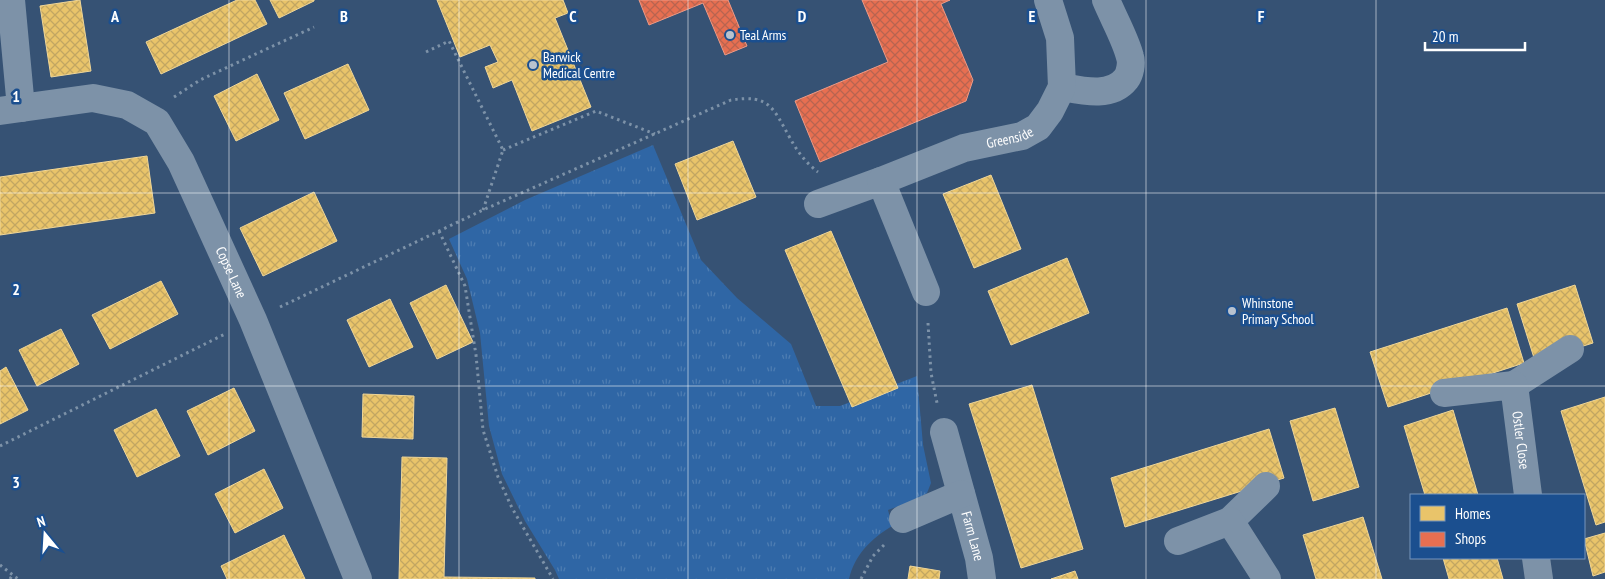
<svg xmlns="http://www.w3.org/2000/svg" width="1605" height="579" font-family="'PT Sans Narrow',sans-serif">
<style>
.grass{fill:url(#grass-tufts)}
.homes{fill:url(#homes-cross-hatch);stroke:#f0d697}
.shops{fill:url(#shops-cross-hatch);stroke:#ee9a85}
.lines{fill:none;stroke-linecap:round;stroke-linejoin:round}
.path{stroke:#7d92a8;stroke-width:3;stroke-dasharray:2.5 4;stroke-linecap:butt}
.minor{stroke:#7d92a8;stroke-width:28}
.grid{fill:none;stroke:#fff;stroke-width:1;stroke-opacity:0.55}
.poi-dot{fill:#b9c2ce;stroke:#1b4f8f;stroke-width:2}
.labels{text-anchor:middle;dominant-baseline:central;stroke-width:5;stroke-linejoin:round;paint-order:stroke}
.poi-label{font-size:14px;fill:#fff;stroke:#1b4f8f;text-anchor:start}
.street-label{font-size:14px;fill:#fff;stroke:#1b4f8f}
.grid-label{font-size:16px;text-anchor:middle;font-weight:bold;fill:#fff;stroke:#1b4f8f;stroke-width:5;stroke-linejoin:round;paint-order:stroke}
</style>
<defs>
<pattern id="grass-tufts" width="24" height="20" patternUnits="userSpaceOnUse" patternTransform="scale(1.25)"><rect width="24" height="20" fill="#2f66a5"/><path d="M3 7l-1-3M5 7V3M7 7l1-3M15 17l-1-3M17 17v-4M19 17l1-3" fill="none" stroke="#4e7db2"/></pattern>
<pattern id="homes-cross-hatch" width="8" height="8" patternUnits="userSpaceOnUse" patternTransform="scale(1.25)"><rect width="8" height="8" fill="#e9c46a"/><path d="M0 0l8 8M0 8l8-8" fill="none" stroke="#c2a662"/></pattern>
<pattern id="shops-cross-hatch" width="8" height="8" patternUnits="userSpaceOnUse" patternTransform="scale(1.25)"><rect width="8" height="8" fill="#e76f51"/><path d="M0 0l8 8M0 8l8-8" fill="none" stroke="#b86450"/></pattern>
</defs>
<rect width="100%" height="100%" fill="#365274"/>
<path class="grass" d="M653 145 701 260 737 298 791 344 816 406H840L917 376 923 445 931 483 927 493 918 499 888 510 892 526C871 539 855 554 849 579H559L555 570 525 521 502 474 489 426 480 333 467 279 449 239 525 200Z"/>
<path class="homes" d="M80 0 91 71 51 77 40 6Z
M237 0H255L267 24 161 74 146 42Z
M270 0H314V1L279 18Z
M437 0H563L568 13 555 18 591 107 532 131 512 80 493 88 485 67 498 62 490 45 460 57Z
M348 64 369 110 305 139 284 93Z
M257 74 279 120 236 141 214 96Z
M733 141 756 197 697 220 675 164Z
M147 156 155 213 0 235V177Z
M991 175 1021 249 974 268 943 194Z
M314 192 337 241 263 276 240 228Z
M831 231 898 388 852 407 785 250Z
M1067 258 1089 313 1011 345 988 291Z
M161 281 178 314 110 349 92 315Z
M446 285 473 342 437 359 410 303Z
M1575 285 1593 343 1535 361 1517 304Z
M390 299 413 347 369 367 347 320Z
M1507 308 1524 363 1388 407 1370 352Z
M61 329 79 364 37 386 19 350Z
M6 367 28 410 0 424V371Z
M1032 385 1083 549 1021 568 969 404Z
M234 388 255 431 208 455 187 411Z
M363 394 414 396 413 439 362 437Z
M1605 397V522L1596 525 1561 411Z
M1335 408 1359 487 1313 501 1290 421Z
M156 409 180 456 137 477 114 430Z
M1453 410 1478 495H1425L1404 426Z
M1269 429 1284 478 1125 527 1111 478Z
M402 457 447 458 444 577 535 578V579H399Z
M264 469 283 508 235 533 215 494Z
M1363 517 1382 579H1316L1303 535Z
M1605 533V572L1593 576 1584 539Z
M284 535 305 579H227L221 566Z
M1443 558H1497L1503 579H1449Z
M910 566 940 571 939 579H908Z
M1075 571 1078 579H1051Z"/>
<path class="shops" d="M639 0H728L747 46 725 55 703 3 649 25Z
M862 0H950L941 4 973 80 966 101 820 162 795 101 888 62Z"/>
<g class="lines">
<path class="path" d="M426 52 449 41 503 150 483 210
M174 97 200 80 314 27
M503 150 596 111 655 134
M439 231 465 286 476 355 483 430 498 477 512 508 553 579
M280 307 483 210 731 100C770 94 773 108 790 138 797 151 806 163 818 172
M928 323 931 373 937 403
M0 446 225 334
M0 565 18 579
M10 579 13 574
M861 579 873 556 886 543"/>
<g class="minor">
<path d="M11 0 21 108"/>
<path d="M1062 87C1083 91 1111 98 1126 79 1130 74 1132 63 1130 57 1126 40 1113 17 1106 0"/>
<path id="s1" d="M0 111 93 98 127 105 157 122 181 162 253 320 358 579"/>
<path d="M818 204 881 181"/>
<path id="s2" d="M926 292 881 181 964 148 1022 136 1038 127 1050 111 1062 87 1060 38 1048 0"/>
<path d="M1514 385 1570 349"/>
<path id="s3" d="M1444 393 1514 385 1528 495"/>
<path id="s4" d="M944 432 979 558 982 579"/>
<path d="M903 519 961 494"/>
<path d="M1230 521 1266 486"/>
<path d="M1178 541 1230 521 1267 579"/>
<path d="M1536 558 1539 579"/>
</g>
</g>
<path class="grid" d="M229 0V579M459 0V579M688 0V579M917 0V579M1146 0V579M1376 0V579M0 193H1605M0 386H1605"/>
<g class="poi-dot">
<circle cx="730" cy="35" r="5"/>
<circle cx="533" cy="65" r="5"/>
<circle cx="1232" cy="311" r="5"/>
</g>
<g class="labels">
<g class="poi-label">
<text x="740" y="35">Teal Arms</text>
<text x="543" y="57">Barwick<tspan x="543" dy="16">Medical Centre</tspan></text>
<text x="1242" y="303">Whinstone<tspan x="1242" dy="16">Primary School</tspan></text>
</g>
<g class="street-label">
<text stroke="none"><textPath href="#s2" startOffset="256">Greenside</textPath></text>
<text stroke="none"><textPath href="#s1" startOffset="331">Copse Lane</textPath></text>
<text stroke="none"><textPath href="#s3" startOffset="126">Ostler Close</textPath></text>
<text stroke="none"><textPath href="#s4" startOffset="108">Farm Lane</textPath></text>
</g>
</g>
<g class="grid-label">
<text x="115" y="22">A</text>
<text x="344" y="22">B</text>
<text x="573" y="22">C</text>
<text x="802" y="22">D</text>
<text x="1032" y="22">E</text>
<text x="1261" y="22">F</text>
<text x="16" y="102">1</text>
<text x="16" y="295">2</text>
<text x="16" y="488">3</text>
</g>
<rect x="1410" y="494" width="175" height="65" fill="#1b4f8f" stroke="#7695bc"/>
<rect x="1420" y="506" width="25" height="15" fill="#e9c46a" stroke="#7695bc"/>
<text x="1455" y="519" font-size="15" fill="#ffffff">Homes</text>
<rect x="1420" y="532" width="25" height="15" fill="#e76f51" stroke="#7695bc"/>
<text x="1455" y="544" font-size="15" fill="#ffffff">Shops</text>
<g transform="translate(45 534) rotate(342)" stroke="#1b4f8f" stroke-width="4" paint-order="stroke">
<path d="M0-4L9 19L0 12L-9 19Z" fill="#ffffff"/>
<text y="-8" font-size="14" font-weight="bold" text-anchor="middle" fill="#ffffff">N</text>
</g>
<path d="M1425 42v8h100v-8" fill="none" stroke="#ffffff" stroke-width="2.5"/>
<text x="1432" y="42" font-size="15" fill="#ffffff" stroke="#1b4f8f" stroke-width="4" paint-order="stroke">20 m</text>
</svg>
